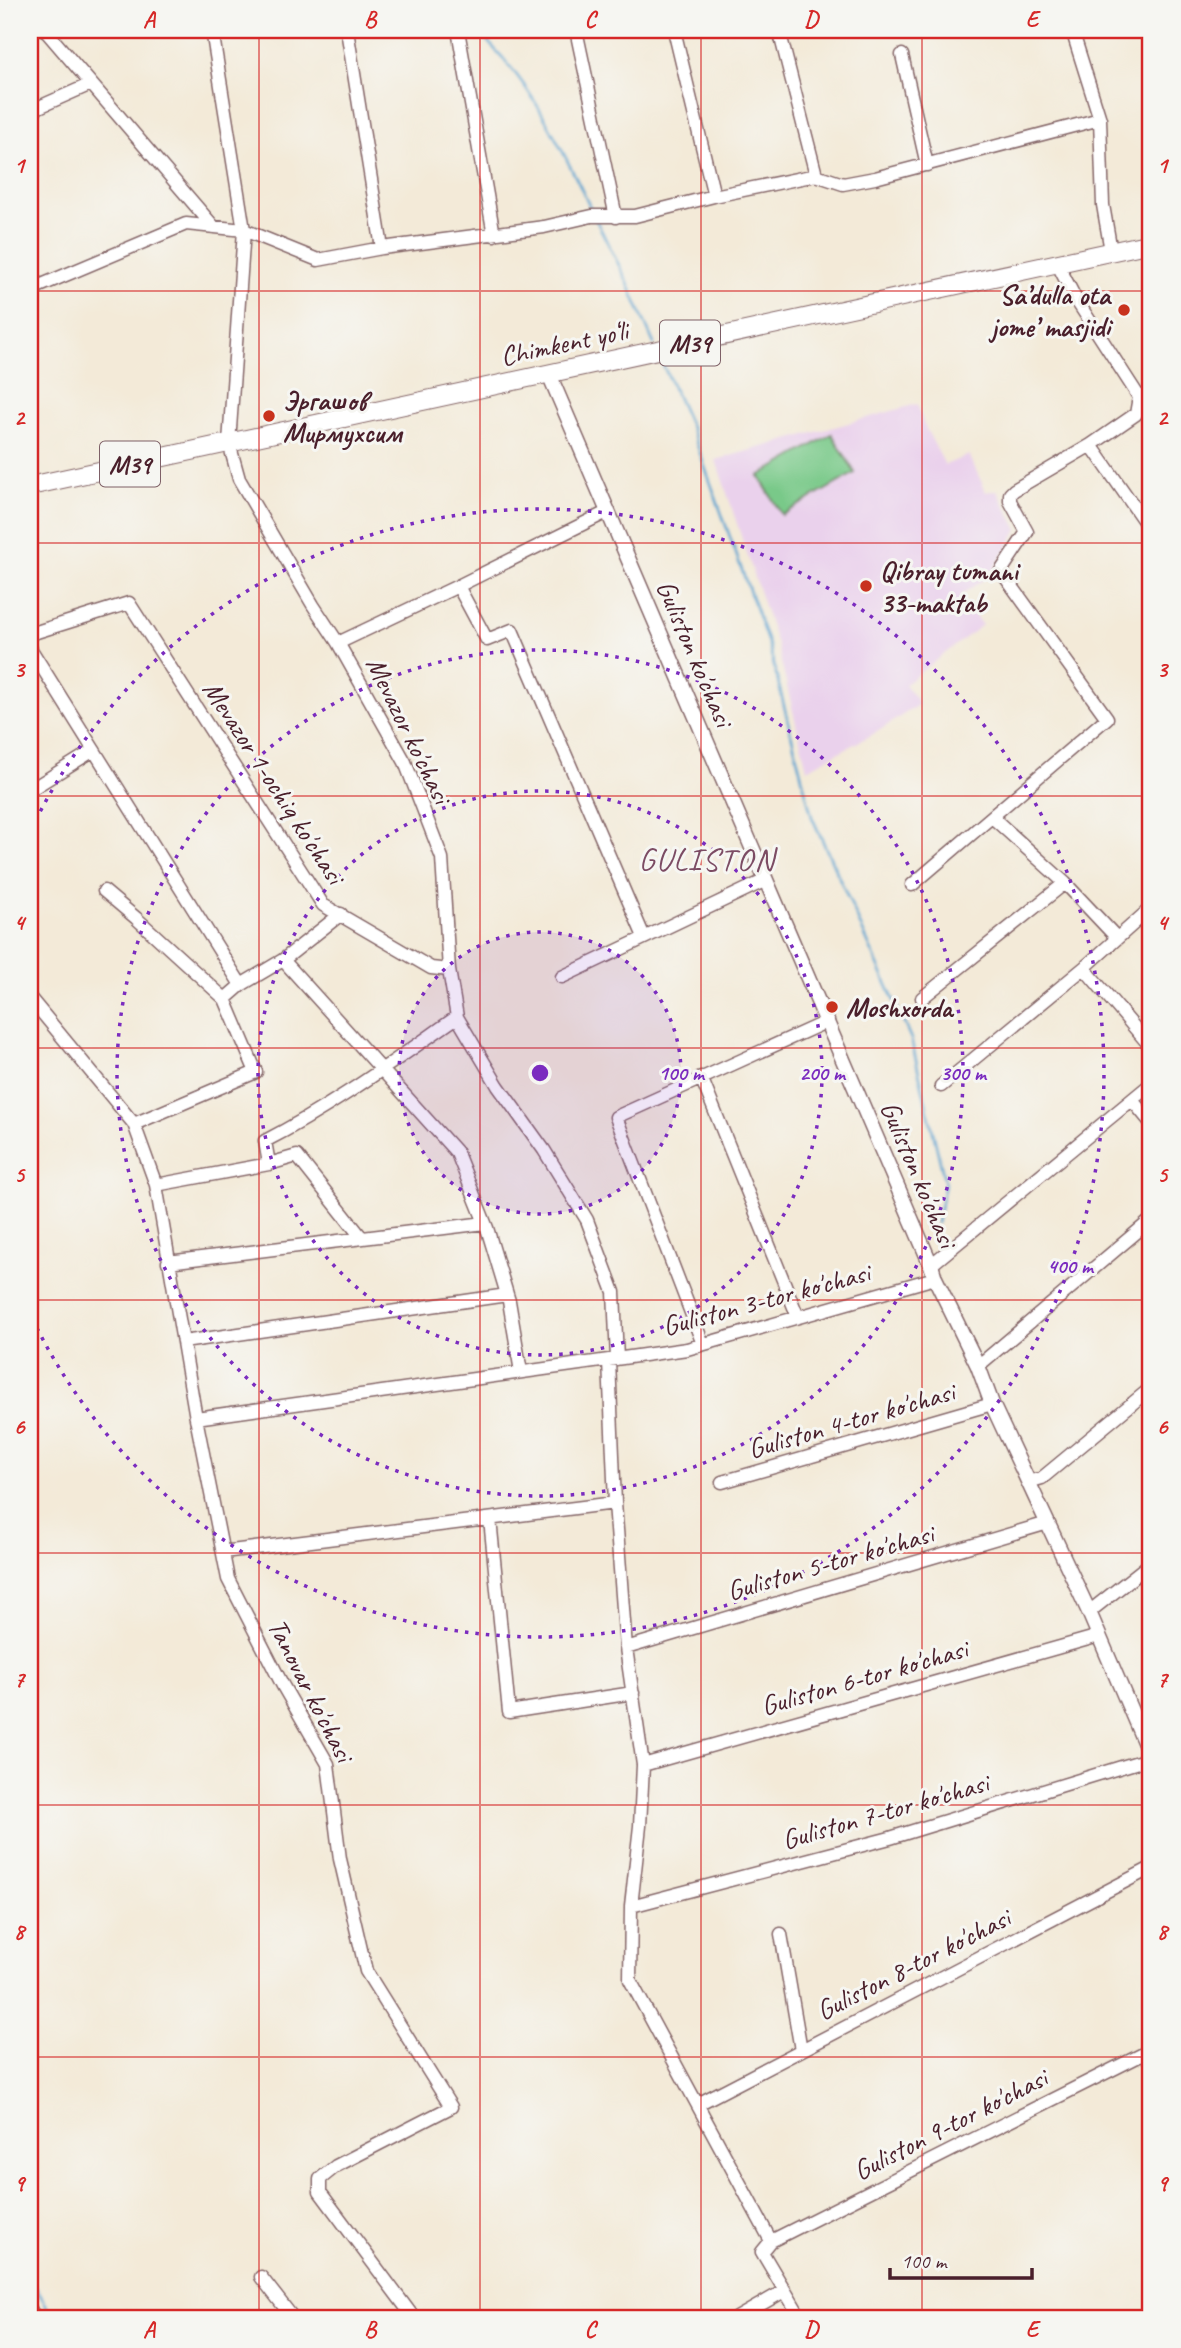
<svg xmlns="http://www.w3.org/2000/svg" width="1181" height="2348" font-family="Caveat,sans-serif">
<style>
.built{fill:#ead1ec}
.grass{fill:#79c989;stroke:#62745a;stroke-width:2}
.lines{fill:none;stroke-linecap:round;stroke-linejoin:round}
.stream{stroke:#59a3d0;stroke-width:2.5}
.minor-casing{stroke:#856668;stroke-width:15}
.major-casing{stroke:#856668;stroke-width:17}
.highway-casing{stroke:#856668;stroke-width:20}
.minor{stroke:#fff;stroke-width:12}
.major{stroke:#fff;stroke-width:14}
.highway{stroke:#fff;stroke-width:18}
.grid{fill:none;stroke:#d62828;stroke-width:2;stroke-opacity:0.55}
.ring{fill:none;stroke:#7b2cbf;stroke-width:3.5;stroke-dasharray:3.5 7}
.poi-dot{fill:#c8321e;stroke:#f6f6f2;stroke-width:2.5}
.labels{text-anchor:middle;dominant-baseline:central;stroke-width:6;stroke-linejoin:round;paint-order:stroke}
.shield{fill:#f6f6f2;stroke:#7e6067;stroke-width:2}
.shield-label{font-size:26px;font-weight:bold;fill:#4a1f2b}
.poi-label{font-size:28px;font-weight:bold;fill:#4a1f2b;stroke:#f6f6f2;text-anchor:start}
.street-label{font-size:28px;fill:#4a1f2b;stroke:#f6f6f2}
.quarter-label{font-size:32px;letter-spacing:2px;fill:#7c4c64;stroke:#f6f6f2}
.centre{fill:#7b2cbf;stroke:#f6f6f2;stroke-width:3.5}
.ring-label{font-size:21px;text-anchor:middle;font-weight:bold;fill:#7b2cbf;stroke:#f6f6f2;stroke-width:6;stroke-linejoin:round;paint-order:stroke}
.neatline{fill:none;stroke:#d62828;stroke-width:2.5}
.grid-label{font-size:23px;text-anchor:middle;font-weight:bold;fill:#d62828}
</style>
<rect width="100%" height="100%" fill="#f6f6f2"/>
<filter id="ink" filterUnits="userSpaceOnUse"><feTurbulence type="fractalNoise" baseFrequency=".0143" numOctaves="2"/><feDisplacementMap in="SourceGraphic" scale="14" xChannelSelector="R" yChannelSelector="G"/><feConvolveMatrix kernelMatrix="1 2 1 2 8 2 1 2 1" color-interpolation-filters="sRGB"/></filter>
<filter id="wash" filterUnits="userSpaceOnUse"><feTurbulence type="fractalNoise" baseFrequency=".00686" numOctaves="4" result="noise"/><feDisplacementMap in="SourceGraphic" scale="28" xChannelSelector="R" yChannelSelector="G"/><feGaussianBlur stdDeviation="1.57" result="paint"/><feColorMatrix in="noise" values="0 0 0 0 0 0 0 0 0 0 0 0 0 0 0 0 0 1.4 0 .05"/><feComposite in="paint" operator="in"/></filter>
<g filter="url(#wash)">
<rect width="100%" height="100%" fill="#f3ead8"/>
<path class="built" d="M917 404 924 425 945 465 969 455 986 492 997 490 1018 530 989 576 959 596 982 625 905 684 919 704 877 732 807 769 777 645 716 460Z"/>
<path class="grass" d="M832 434 855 473 782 515 759 476Z"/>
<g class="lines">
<path class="stream" d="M475 30C531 78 560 146 592 211
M596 220 627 281 654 344
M659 356 691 428 769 646 812 817 911 1039 945 1183 937 1223
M30 2278 54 2318"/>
</g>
</g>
<g filter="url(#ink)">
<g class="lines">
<defs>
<path id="minor" d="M45 30 213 226
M212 30 244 230 229 443 239 479 313 605 338 643 405 762 442 858 449 970 457 1017 498 1086 544 1150 587 1220 614 1292 617 1359
M347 30 382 248
M458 30 494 235
M576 30 616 217
M674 30 714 196
M779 30 816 175
M1072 30 1100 119 1103 205 1111 251
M902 55 927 165
M30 111 91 84
M1057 263 1075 298 1139 397
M30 290 186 224 244 230 318 260 382 248 544 227 592 216H635L714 196 816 175 843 184 875 178 1100 119
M1091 445 1151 531
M458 586 487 640 512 630 644 937
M30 634 129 603 323 905 431 968 449 970
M338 643 458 586 607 512
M30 648 241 985
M30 790 94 750
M992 817 1065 883 1116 937
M912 885 1107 718 1001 571 1027 532 1010 501V494L1014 490 1091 445 1136 414 1139 397 1151 394
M104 891 136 918 225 999 256 1072 134 1124
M283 960 457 1153 487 1228 509 1301 521 1372
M1084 968 1151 1047
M562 977 766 880
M30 998 134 1124 156 1185 196 1418 228 1579 283 1686 328 1764 340 1859 366 1971 451 2107 336 2166 320 2179V2192L414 2318
M922 998 1065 883
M225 999 241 985 283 960 341 914
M701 1077 798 1317
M941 1086 1084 968 1151 908
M1132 1100 1151 1123
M269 1164 265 1141C333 1106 394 1061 457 1017
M156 1185 269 1164 297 1156 362 1238
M168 1262 485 1223
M931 1265 1151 1084
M183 1342 507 1295
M703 1344 616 1117 828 1021
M609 1361 615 1503 626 1648 643 1765 640 1826 631 1906 630 1980 771 2241
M978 1366 1151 1220
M196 1418 687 1349 935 1278
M722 1482 992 1404
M1028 1482 1042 1478 1151 1388
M490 1519 509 1712 633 1693
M223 1552 615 1503
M1089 1612 1151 1563
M626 1648 1048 1523
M643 1765 1099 1636
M631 1906 890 1838 1151 1758
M781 1934 801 2050
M698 2104 1151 1868
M261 2277 293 2318
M30 2309 35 2318
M737 2318 784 2291
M801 2318 762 2252 771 2241 1151 2050"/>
<path id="major" d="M549 374 931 1265 935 1278 978 1366 992 1404 1089 1612 1151 1758"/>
<path id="highway" d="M30 486 1151 243"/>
</defs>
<use href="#minor" class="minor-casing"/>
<use href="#major" class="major-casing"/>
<use href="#highway" class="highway-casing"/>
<use href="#minor" class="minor"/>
<use href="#major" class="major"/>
<use href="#highway" class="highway"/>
</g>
</g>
<path class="grid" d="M259 30V2318M480 30V2318M701 30V2318M922 30V2318M30 291H1151M30 543H1151M30 796H1151M30 1048H1151M30 1300H1151M30 1553H1151M30 1805H1151M30 2057H1151"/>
<circle cx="540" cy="1073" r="141" fill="#7b2cbf" fill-opacity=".12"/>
<g class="ring">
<circle cx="540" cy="1073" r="141"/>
<circle cx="540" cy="1073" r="282"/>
<circle cx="540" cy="1073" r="423"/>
<path d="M31 830A564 564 0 1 1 31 1316"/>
</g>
<g class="poi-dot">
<circle cx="1124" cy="310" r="7"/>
<circle cx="269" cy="416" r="7"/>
<circle cx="866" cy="586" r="7"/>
<circle cx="832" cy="1007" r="7"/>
</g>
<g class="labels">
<g class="shield">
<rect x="660" y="320.5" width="60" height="45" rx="5"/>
<rect x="100" y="441.5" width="60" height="45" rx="5"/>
</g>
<g class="shield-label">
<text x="690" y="343">M39</text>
<text x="130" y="464">M39</text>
</g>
<g class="poi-label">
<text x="1110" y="294" text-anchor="end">Sa’dulla ota<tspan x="1110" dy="32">jome’ masjidi</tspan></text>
<text x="283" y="400">Эргашов<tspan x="283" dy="32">Мирмухсим</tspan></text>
<text x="880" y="570">Qibray tumani<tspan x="880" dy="32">33-maktab</tspan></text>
<text x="846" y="1007">Moshxorda</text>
</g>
<g class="street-label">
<text transform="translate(564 343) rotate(-12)">Chimkent yo‘li</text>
<text transform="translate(695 653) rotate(67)">Guliston ko'chasi</text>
<text transform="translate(409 730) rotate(64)">Mevazor ko'chasi</text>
<text transform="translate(274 782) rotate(57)">Mevazor 1-ochiq ko'chasi</text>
<text transform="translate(919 1174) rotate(67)">Guliston ko'chasi</text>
<text transform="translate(766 1299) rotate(-15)">Guliston 3-tor ko'chasi</text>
<text transform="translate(851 1420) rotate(-16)">Guliston 4-tor ko'chasi</text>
<text transform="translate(830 1562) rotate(-16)">Guliston 5-tor ko'chasi</text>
<text transform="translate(864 1677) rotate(-16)">Guliston 6-tor ko'chasi</text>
<text transform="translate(311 1690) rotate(63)">Tanovar ko'chasi</text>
<text transform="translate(885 1811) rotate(-16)">Guliston 7-tor ko'chasi</text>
<text transform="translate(913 1964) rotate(-27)">Guliston 8-tor ko'chasi</text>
<text transform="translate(950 2124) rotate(-27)">Guliston 9-tor ko'chasi</text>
</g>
<g class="quarter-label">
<text x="707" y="859">GULISTON</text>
</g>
</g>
<circle cx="540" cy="1073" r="10" class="centre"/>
<g class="ring-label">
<text x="681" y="1080">100 m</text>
<text x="822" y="1080">200 m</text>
<text x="963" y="1080">300 m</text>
<text x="1070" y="1273">400 m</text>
</g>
<rect width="1181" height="2348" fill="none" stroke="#f6f6f2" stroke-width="77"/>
<path d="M890 2268v10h142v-10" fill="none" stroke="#4a1f2b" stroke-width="3.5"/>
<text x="901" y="2268" font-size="21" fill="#4a1f2b" stroke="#f6f6f2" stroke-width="5" paint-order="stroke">100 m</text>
<rect x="38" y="38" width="1104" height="2272" class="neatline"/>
<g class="grid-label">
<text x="149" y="27">A</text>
<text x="370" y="27">B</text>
<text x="590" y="27">C</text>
<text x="811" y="27">D</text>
<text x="1032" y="27">E</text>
<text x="19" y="173">1</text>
<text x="1162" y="173">1</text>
<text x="19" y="425">2</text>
<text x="1162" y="425">2</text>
<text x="19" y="677">3</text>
<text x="1162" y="677">3</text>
<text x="19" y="930">4</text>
<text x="1162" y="930">4</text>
<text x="19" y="1182">5</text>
<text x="1162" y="1182">5</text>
<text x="19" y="1434">6</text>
<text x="1162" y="1434">6</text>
<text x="19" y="1687">7</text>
<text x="1162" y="1687">7</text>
<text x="19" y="1939">8</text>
<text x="1162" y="1939">8</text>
<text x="19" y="2191">9</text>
<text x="1162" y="2191">9</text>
<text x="149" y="2337">A</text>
<text x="370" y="2337">B</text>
<text x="590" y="2337">C</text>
<text x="811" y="2337">D</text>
<text x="1032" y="2337">E</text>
</g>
</svg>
